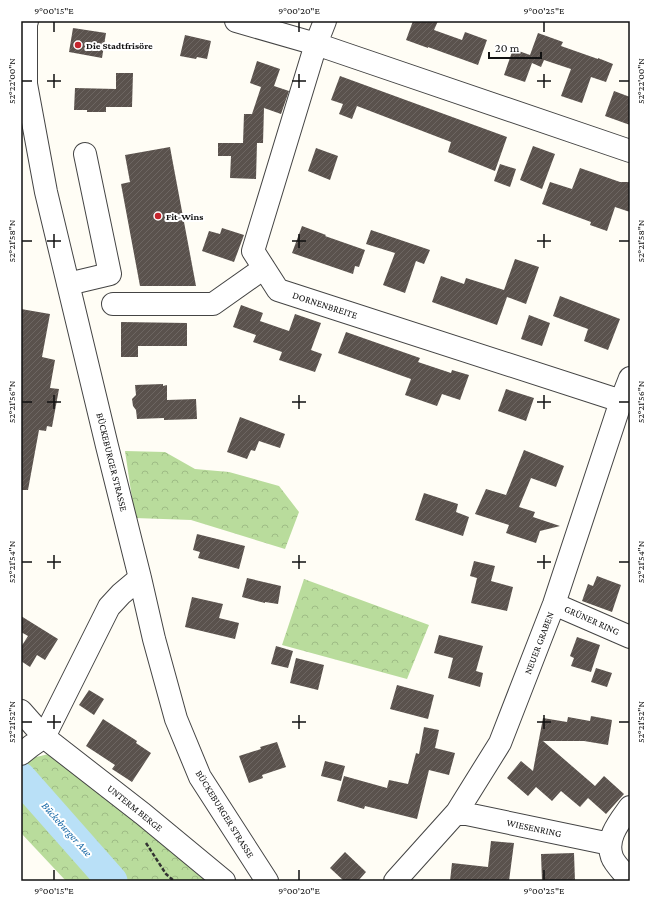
<svg xmlns="http://www.w3.org/2000/svg" width="651" height="902" font-family="'Crimson Pro',serif">
<style>
.forest{fill:url(#forest-crowns)}
.lines{fill:none;stroke-linecap:round;stroke-linejoin:round}
.river{stroke:#b9e0f7;stroke-width:31}
.building{fill:url(#building-hatch)}
.minor-casing{stroke:#444;stroke-width:24}
.path{stroke:#333;stroke-width:2.5;stroke-dasharray:4 2;stroke-linecap:butt}
.minor{stroke:#fff;stroke-width:22}
.ticks{fill:none;stroke:#111;stroke-width:1.5}
.poi-dot{fill:#c4262e;stroke:#fff;stroke-width:1.5}
.labels{text-anchor:middle;dominant-baseline:central;stroke-width:4;stroke-linejoin:round;paint-order:stroke}
.poi-label{font-size:10px;font-weight:bold;fill:#111;stroke:#fff;text-anchor:start}
.street-label{font-size:10px;fill:#111;stroke:#fff}
.water-label{font-size:11px;font-style:italic;fill:#1768a6;stroke:#fff}
.neatline{fill:none;stroke:#111;stroke-width:1.5}
.ticks-label{font-size:10px;text-anchor:middle;fill:#111}
</style>
<defs>
<pattern id="forest-crowns" width="20" height="18" patternUnits="userSpaceOnUse"><rect width="20" height="18" fill="#b9dc9c"/><path d="M2 6a3 3 0 1 1 6 0M12 15a3 3 0 1 1 6 0" fill="none" stroke="#9ebc85"/></pattern>
<pattern id="building-hatch" width="6" height="6" patternUnits="userSpaceOnUse"><rect width="6" height="6" fill="#5a524d"/><path d="M-1 1l2-2M0 6l6-6M5 7l2-2" fill="none" stroke="#6d6662"/></pattern>
</defs>
<rect width="100%" height="100%" fill="#fffdf5"/>
<path class="forest" d="M125 451 165 452 195 469 229 472 279 486 299 512 285 549 191 520 135 518Z
M304 579 429 625 407 679 282 645Z
M53 753 206 881H66L21 833V769L32 758Z"/>
<g class="lines">
<path class="river" d="M21 778 112 881"/>
</g>
<path class="building" d="M413 21H438L434 30 462 40 465 32 487 40 478 65 428 47V48L406 40Z
M73 28 106 33 102 58 69 52Z
M538 33 563 42 561 46 598 59V58L613 64 606 82 591 77 582 103 561 96 571 69 544 60 541 67 532 63 525 82 504 75 513 49 530 55Z
M185 35 211 41 207 59 197 57 196 59 180 56Z
M257 61 280 69 274 86 289 91 281 114 264 108 263 143H257L256 179 230 178 231 156H218V143H243L244 114H252L261 87 250 83Z
M116 73H133L132 107H106V112H87V110H74L75 88 116 89Z
M340 76 507 137 495 171 448 152 451 142 357 106 352 119 339 114 343 104 331 100Z
M614 91 630 97V125L605 116Z
M533 146 555 154 542 189 520 180Z
M170 147 172 158 196 286H140L121 184 130 182 125 155Z
M316 148 338 156 330 180 308 171Z
M500 164 516 169 510 187 494 181Z
M580 168 620 182H630V212L615 207 607 231 590 225 591 222 542 204 550 182 572 189Z
M302 226 326 235 325 236 365 250 359 267 355 266 353 274 292 253Z
M222 228 244 235 234 262 202 251 209 231 220 234Z
M371 230 430 250 424 264 416 261 405 293 383 285 395 253 366 244Z
M515 259 539 267 526 304 507 297 497 325 432 302 441 276 464 284 466 278 504 290Z
M560 296 620 319 608 350 584 341 588 329 553 316Z
M241 305 263 313 260 321 289 331 295 314 321 323 311 350 322 354 315 372 279 360 282 352 253 342 256 335 233 327Z
M21 309 50 314 42 357 55 360 50 388 59 389 52 427 47 426 46 431 39 430 28 490H21Z
M529 315 550 323 542 346 521 339Z
M121 322 187 323V346H138V357H121Z
M346 332 420 358 418 362 451 373 452 370 469 375 460 400 442 394 437 406 405 395 411 379 338 353Z
M163 384V386L167 385V400L196 399 197 419 164 420V418L137 419 136 410 133 406 132 399 136 395 135 385Z
M506 389 534 398 526 421 498 411Z
M240 417 285 434 280 448 259 441 255 451 251 450 247 459 227 452Z
M524 450 564 466 556 487 531 478 519 507 535 512 533 517 560 526 540 531 536 543 506 533 509 525 475 514 486 489 506 495Z
M424 493 458 504 456 512 469 517 463 536 415 520Z
M197 534 245 546 239 569 198 558 200 552 193 550Z
M474 561 495 566 491 581 513 587 507 611 471 603 477 578 470 576Z
M597 576 621 585 612 612 582 601 588 584 593 586Z
M247 578 281 586 278 604 265 602V603L242 597Z
M192 597 223 604 219 618 239 623 235 639 185 627Z
M21 616 58 639 45 660 37 655 30 667 21 661V647L28 636 21 632Z
M439 635 483 646 476 671 483 673 480 687 448 678 453 658 434 653Z
M577 637 600 645 591 672 571 666 574 658 570 656Z
M276 646 293 651 288 668 271 664Z
M296 658 324 665 318 690 290 683Z
M596 668 612 673 607 687 591 682Z
M397 685 434 695 428 719 390 709Z
M89 690 104 699 94 715 79 705Z
M591 716 612 720 608 745 584 741H543L595 786 604 776 624 794 606 814 588 798 580 807 561 791 552 801 536 787 528 796 507 778 521 761 533 771 543 718 567 722 568 717 590 721Z
M103 719 137 741 136 743 151 753 132 782 112 769 115 765 86 746Z
M424 727 439 730 435 748 455 753 449 775 429 770 417 819 365 806 364 809 337 801 344 776 387 788 389 780 408 784 416 753 419 754Z
M277 742 286 767 262 775 263 778 249 783 239 756 261 749 260 747Z
M325 761 345 766 341 781 321 776Z
M491 841 514 843 509 881H450L452 863 488 867Z
M345 852 366 872 358 881H344L330 868Z
M574 853 575 881H542L541 854Z"/>
<g class="lines">
<defs>
<path id="minor" d="M27 21 26 24V84L46 192 107 446 140 578 154 639 176 719 200 777 267 881
M236 21 316 44 630 151
M325 21 316 44 253 251 278 290 621 401
M68 284 110 274 85 154
M113 304H213L264 268
M554 604 630 637
M21 711 44 737 143 814 224 881
M21 754 31 746 44 737 109 607 121 594 140 578
M630 807C620 821 605 838 612 857 614 863 623 872 627 877L630 878
M457 812 610 844
M395 881 457 812 500 743 554 604 621 401 630 378"/>
</defs>
<use href="#minor" class="minor-casing"/>
<path class="path" d="M146 843 166 874 174 881"/>
<use href="#minor" class="minor"/>
</g>
<path class="ticks" d="M54 22V32M299 22V32M544 22V32M54 74V88M299 74V88M544 74V88M22 81H32M47 81H61M292 81H306M537 81H551M619 81H629M54 234V248M299 234V248M544 234V248M22 241H32M47 241H61M292 241H306M537 241H551M619 241H629M54 395V409M299 395V409M544 395V409M22 402H32M47 402H61M292 402H306M537 402H551M619 402H629M54 555V569M299 555V569M544 555V569M22 562H32M47 562H61M292 562H306M537 562H551M619 562H629M54 715V729M299 715V729M544 715V729M22 722H32M47 722H61M292 722H306M537 722H551M619 722H629M54 870V880M299 870V880M544 870V880"/>
<g class="poi-dot">
<circle cx="78" cy="45" r="4"/>
<circle cx="158" cy="216" r="4"/>
</g>
<g class="labels">
<g class="poi-label">
<text x="86" y="45">Die Stadtfrisöre</text>
<text x="166" y="216">Fit-Wins</text>
</g>
<g class="street-label">
<text transform="translate(325 305) rotate(18)">DORNENBREITE</text>
<text transform="translate(112 462) rotate(76)">BÜCKEBURGER STRASSE</text>
<text transform="translate(592 620) rotate(24)">GRÜNER RING</text>
<text transform="translate(539 643) rotate(-69)">NEUER GRABEN</text>
<text transform="translate(135 808) rotate(39)">UNTERM BERGE</text>
<text transform="translate(225 814) rotate(58)">BÜCKEBURGER STRASSE</text>
<text transform="translate(534 828) rotate(12)">WIESENRING</text>
</g>
<g class="water-label">
<text transform="translate(67 829) rotate(48)">Bückeburger Aue</text>
</g>
</g>
<rect width="651" height="902" fill="none" stroke="#ffffff" stroke-width="44"/>
<path d="M489 52v6h52v-6" fill="none" stroke="#111111" stroke-width="2"/>
<text x="495" y="52" font-size="12" fill="#111111" stroke="#ffffff" stroke-width="3" paint-order="stroke">20 m</text>
<rect x="22" y="22" width="607" height="858" class="neatline"/>
<g class="ticks-label">
<text x="54" y="14">9°00'15"E</text>
<text x="299" y="14">9°00'20"E</text>
<text x="544" y="14">9°00'25"E</text>
<text transform="translate(11 81) rotate(-90)" y="4">52°22'00"N</text>
<text transform="translate(640 81) rotate(-90)" y="4">52°22'00"N</text>
<text transform="translate(11 241) rotate(-90)" y="4">52°21'58"N</text>
<text transform="translate(640 241) rotate(-90)" y="4">52°21'58"N</text>
<text transform="translate(11 402) rotate(-90)" y="4">52°21'56"N</text>
<text transform="translate(640 402) rotate(-90)" y="4">52°21'56"N</text>
<text transform="translate(11 562) rotate(-90)" y="4">52°21'54"N</text>
<text transform="translate(640 562) rotate(-90)" y="4">52°21'54"N</text>
<text transform="translate(11 722) rotate(-90)" y="4">52°21'52"N</text>
<text transform="translate(640 722) rotate(-90)" y="4">52°21'52"N</text>
<text x="54" y="894">9°00'15"E</text>
<text x="299" y="894">9°00'20"E</text>
<text x="544" y="894">9°00'25"E</text>
</g>
</svg>
